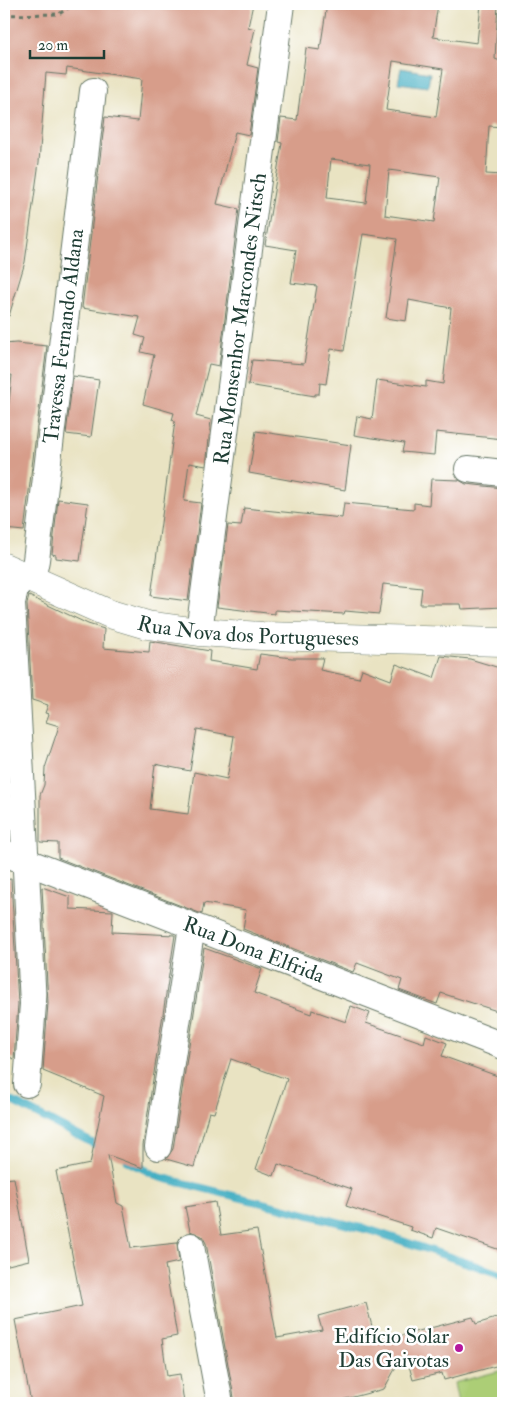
<svg xmlns="http://www.w3.org/2000/svg" width="507" height="1407" font-family="'IM FELL Double Pica',serif">
<style>
.green{fill:#acce76;stroke:#668655}
.water{fill:#43aec2;stroke:#31767b}
.lines{fill:none;stroke-linecap:round;stroke-linejoin:round}
.stream{stroke:#43aec2;stroke-width:8}
.building{fill:#d79d8a;fill-rule:evenodd}
.street-casing{stroke:#676;stroke-width:28}
.secondary-casing{stroke:#676;stroke-width:29}
.path{stroke:#676;stroke-width:3;stroke-dasharray:4 4;stroke-linecap:butt}
.street{stroke:#fff;stroke-width:26}
.secondary{stroke:#fff;stroke-width:28}
.poi-dot{fill:#b5179e;stroke:#fff;stroke-width:2}
.labels{text-anchor:middle;dominant-baseline:central;stroke-width:5;stroke-linejoin:round;paint-order:stroke}
.street-label{font-size:21px;fill:#1f3d34;stroke:#fff}
.poi-label{font-size:21px;fill:#1f3d34;stroke:#fff;text-anchor:end}
</style>
<rect width="100%" height="100%" fill="#fff"/>
<filter id="ink" filterUnits="userSpaceOnUse"><feTurbulence type="fractalNoise" baseFrequency=".02" numOctaves="2"/><feDisplacementMap in="SourceGraphic" scale="10" xChannelSelector="R" yChannelSelector="G"/><feConvolveMatrix kernelMatrix="1 2 1 2 8 2 1 2 1" color-interpolation-filters="sRGB"/></filter>
<filter id="wash" filterUnits="userSpaceOnUse"><feTurbulence type="fractalNoise" baseFrequency=".0096" numOctaves="4" result="noise"/><feDisplacementMap in="SourceGraphic" scale="20" xChannelSelector="R" yChannelSelector="G"/><feGaussianBlur stdDeviation="1.12" result="paint"/><feColorMatrix in="noise" values="0 0 0 0 0 0 0 0 0 0 0 0 0 0 0 0 0 1.4 0 .05"/><feComposite in="paint" operator="in"/></filter>
<g filter="url(#wash)">
<rect width="100%" height="100%" fill="#e9e3c2"/>
<path class="green" d="M503 1370V1403H458L454 1383Z"/>
<path class="water" d="M401 68 430 73 428 87 398 83Z"/>
<g class="lines">
<path class="stream" d="M4 1097 102 1148
M128 1161 159 1177 373 1231 503 1275"/>
</g>
<g id="blocks">
<path class="building" d="M4 4H253L248 27 255 29 247 65 258 68 249 135 235 132 217 204 239 209 219 366 209 364 196 416 211 420 206 466 189 463 184 501 201 503 188 601 151 596 175 421 172 420 174 413 143 404 154 355 141 352 145 338 135 335 140 317 82 308 105 117 138 121 142 79 67 68 66 75 46 73 39 162 25 262 9 316 4 315Z
M327 4H438L433 37 477 43 481 4H498L495 59 503 62V127L489 126 486 174 503 175V439L436 432 434 455 402 452 404 443 354 435 357 416 372 419 377 380 426 387V381L443 384 451 308 409 300 406 321 386 318 397 239 363 234 344 351 331 349 326 384 320 383 319 394H315V396L248 385 252 360 304 364 317 286 291 283 296 250 265 245 282 143 278 142 281 118 297 120 306 48 320 50ZM393 61 443 69 436 117 386 110ZM331 159 370 164 366 203 327 198ZM389 170 440 177 434 222 385 215Z
M16 343 47 346 24 531 4 529V445L12 375 4 376V344Z
M73 376 99 380 91 437 66 434Z
M256 431 351 445 345 490 249 473Z
M431 479 459 480 466 484 503 488V607L462 609 461 604H420L422 588 383 584 379 614 345 611 344 614 275 610V614L217 607 228 525 241 526 244 508 342 518 344 503 414 509V503L429 505Z
M58 499 88 503 80 561 56 558V555L52 554Z
M29 596 88 624 104 629 103 648 149 652 150 641 210 651 209 661 257 669 260 654 292 658H323L320 670 359 678 362 669 391 680 396 664 434 678 441 656 470 659 503 669V994L497 1011 441 993 437 1004 399 990 402 980 357 963 353 972 243 929 246 910 204 903 202 914 58 858V843L40 842V795L44 785 45 768 59 726 46 722 49 714 45 713 48 705 32 700 27 604ZM197 729 234 736 227 779 194 772 188 814 150 809 155 764 190 771Z
M11 879 18 1004 14 1059 4 1055V880Z
M42 887 70 897V909L113 911 112 932 175 935 143 1145V1168L108 1155 117 1203 123 1206 131 1248 177 1243 179 1262 165 1265 177 1336 162 1339 167 1376 180 1374 184 1403H31L15 1320 82 1306 56 1171 90 1164 104 1096 43 1071 48 1003Z
M204 948 262 969 254 993 311 1014 312 1010 346 1022 351 1006 370 1013 366 1023 424 1043 426 1035 447 1043 442 1056 503 1078V1251L436 1228 433 1238 410 1230 411 1227 346 1206 352 1189 278 1164 274 1176 256 1169 287 1079 231 1059 214 1113 209 1112 194 1167 166 1159 173 1149Z
M14 1178 29 1260 4 1266V1179Z
M215 1202 221 1235 257 1230 277 1338 322 1330 318 1316 366 1303 376 1342 473 1317 476 1324 503 1316V1364L444 1380 442 1373 413 1380 405 1351 384 1389 330 1403H235L206 1243 202 1236 190 1231 185 1207Z"/>
</g>
</g>
<g filter="url(#ink)">
<use href="#blocks" fill-opacity="0" stroke="#676" stroke-width="1"/>
<g class="lines">
<defs>
<g id="street">
<path d="M468 469 503 473"/>
<path d="M18 574 12 603 33 1004 27 1084"/>
<path id="s1" d="M32 580 36 560 93 91"/>
<path id="s2" d="M199 632 281 4"/>
<path id="s3" d="M4 853 503 1046"/>
<path d="M158 1147 192 926"/>
<path d="M191 1246 220 1403"/>
</g>
<g id="secondary">
<path id="s4" d="M4 567 110 614 147 625 199 632 262 636 503 642"/>
</g>
</defs>
<use href="#street" class="street-casing"/>
<use href="#secondary" class="secondary-casing"/>
<path class="path" d="M4 15 59 14 74 4"/>
<use href="#street" class="street"/>
<use href="#secondary" class="secondary"/>
</g>
</g>
<circle class="poi-dot" cx="459" cy="1348" r="5"/>
<g class="labels">
<g class="street-label">
<text stroke="none"><textPath href="#s2" startOffset="316">Rua Monsenhor Marcondes Nitsch</textPath></text>
<text stroke="none"><textPath href="#s1" startOffset="246">Travessa Fernando Aldana</textPath></text>
<text stroke="none"><textPath href="#s4" startOffset="256">Rua Nova dos Portugueses</textPath></text>
<text stroke="none"><textPath href="#s3" startOffset="268">Rua Dona Elfrida</textPath></text>
</g>
<g class="poi-label">
<text x="449" y="1336">Edifício Solar<tspan x="449" dy="24">Das Gaivotas</tspan></text>
</g>
</g>
<rect width="507" height="1407" fill="none" stroke="#fff" stroke-width="20"/>
<path d="M30 50v8h74v-8" fill="none" stroke="#1f3d34" stroke-width="2.5"/>
<text x="38" y="50" font-size="15" fill="#1f3d34" stroke="#ffffff" stroke-width="4" paint-order="stroke">20 m</text>
</svg>
